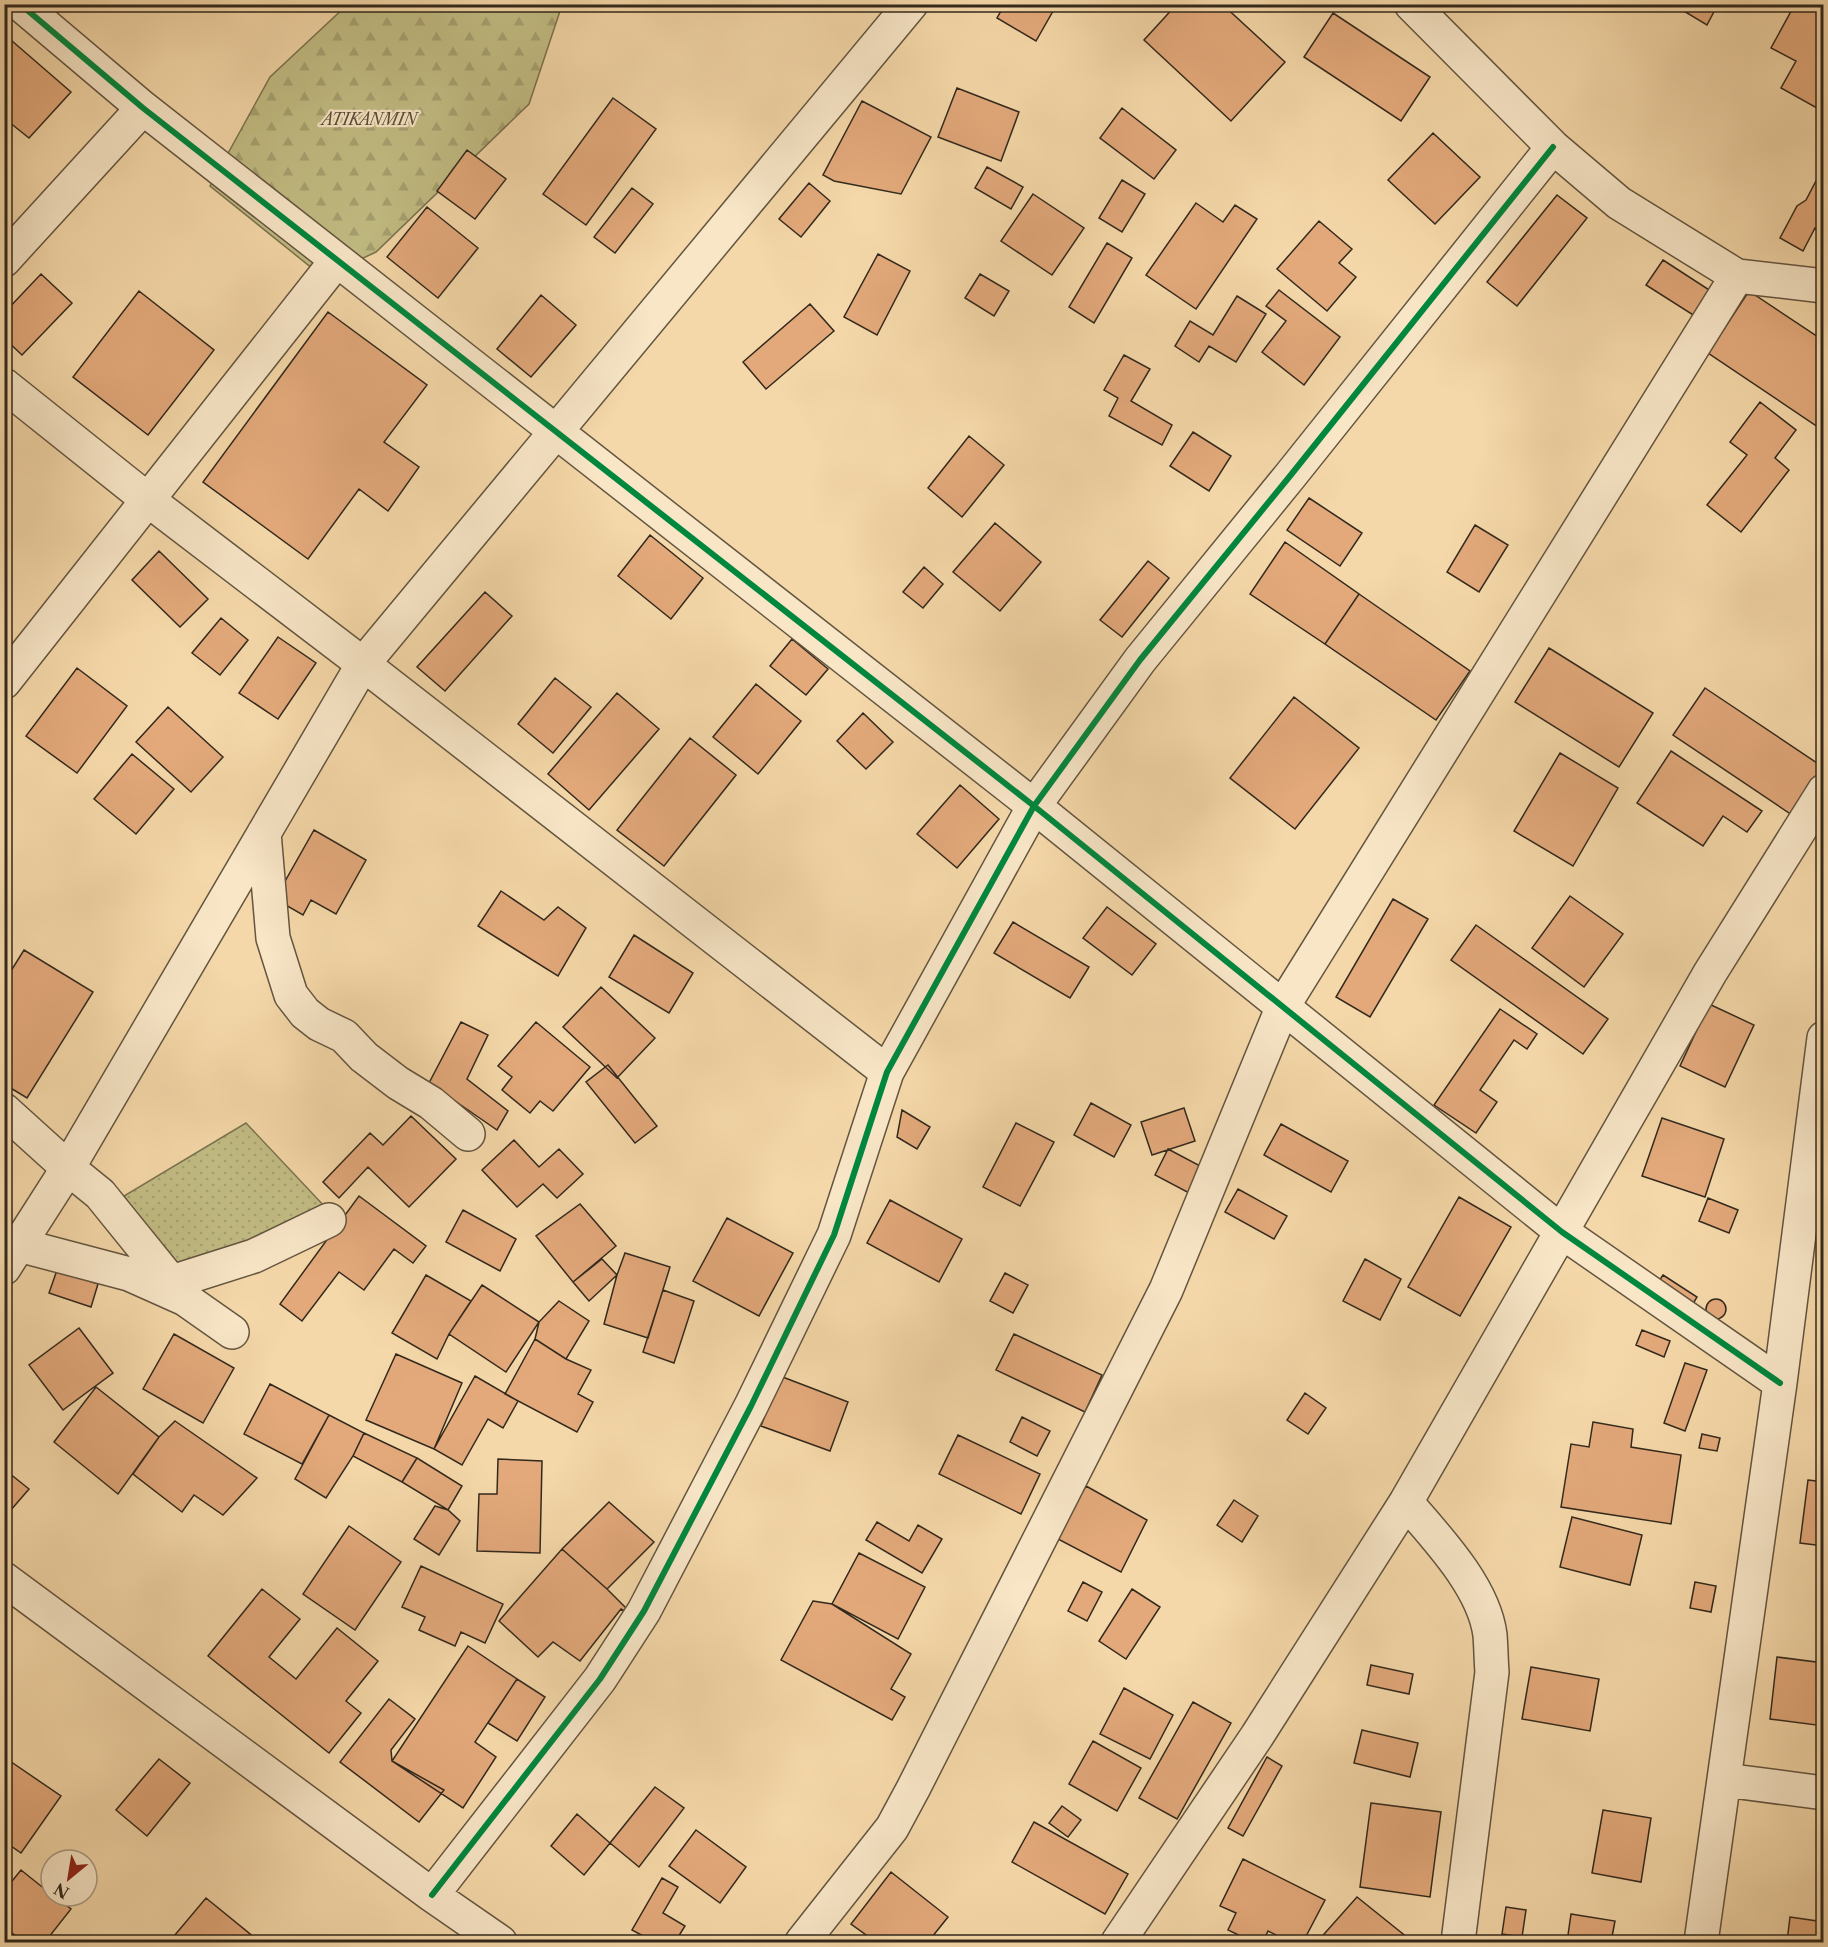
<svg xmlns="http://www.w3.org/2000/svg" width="1828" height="1947" font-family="'Libre Caslon Text',serif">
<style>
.grass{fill:url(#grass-dots);stroke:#7a7350;stroke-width:1.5}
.forest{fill:url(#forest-firs);stroke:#7a7350;stroke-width:1.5}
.building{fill:#e3a97b;stroke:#32291d;stroke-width:1.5}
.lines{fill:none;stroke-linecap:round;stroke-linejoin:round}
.minor-casing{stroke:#635540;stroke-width:36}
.minor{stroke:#f8e6c7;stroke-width:33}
.cycleway-casing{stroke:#f8e6c7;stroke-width:10}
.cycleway{stroke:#00873e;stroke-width:6}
.labels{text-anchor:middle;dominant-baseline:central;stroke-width:4.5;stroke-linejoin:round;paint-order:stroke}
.park-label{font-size:16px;font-style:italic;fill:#564e37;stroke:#f8e6c7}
</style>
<defs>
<pattern id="grass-dots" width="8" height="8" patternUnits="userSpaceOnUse" patternTransform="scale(1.5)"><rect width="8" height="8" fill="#c2bd84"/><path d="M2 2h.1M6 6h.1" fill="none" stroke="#a7a272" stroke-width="1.8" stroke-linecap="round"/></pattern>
<pattern id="forest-firs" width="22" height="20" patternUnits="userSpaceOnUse" patternTransform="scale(1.5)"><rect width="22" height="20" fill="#c2bd84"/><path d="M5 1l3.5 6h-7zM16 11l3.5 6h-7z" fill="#a7a272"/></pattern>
</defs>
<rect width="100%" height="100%" fill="#f5d8a9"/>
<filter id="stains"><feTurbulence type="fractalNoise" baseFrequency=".00333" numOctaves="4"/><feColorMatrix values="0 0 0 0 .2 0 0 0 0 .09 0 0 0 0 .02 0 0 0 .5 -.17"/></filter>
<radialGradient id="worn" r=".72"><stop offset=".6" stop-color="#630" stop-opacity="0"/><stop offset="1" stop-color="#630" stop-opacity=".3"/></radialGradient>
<path class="grass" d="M246 1123 343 1226 182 1289 124 1196Z"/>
<path class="forest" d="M347 5H562L529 104 376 252 323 277 210 186 270 77Z"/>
<path class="building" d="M1005 4H1057L1036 41 997 18Z
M1177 4H1222L1285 62 1231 121 1144 40Z
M1672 4H1718L1707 25Z
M1795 4H1824V112L1781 88 1796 61 1771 48Z
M1333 13 1430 77 1401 121 1304 57Z
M4 34 71 92 29 138 4 118Z
M957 88 1019 112 1001 161 938 137Z
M613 98 656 129 586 225 543 194Z
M862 101 931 137 901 194 834 181 823 175Z
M1122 108 1176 150 1154 179 1100 138Z
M1433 133 1480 177 1435 224 1388 180Z
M467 150 506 179 475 219 437 191Z
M987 167 1023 187 1011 209 975 188Z
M1817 179 1824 183V232L1815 228 1803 251 1780 238 1797 206 1806 200Z
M1122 180 1145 194 1122 232 1099 218Z
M809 183 830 201 801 237 779 219Z
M632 188 653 204 615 253 594 237Z
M1033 194 1084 228 1052 275 1001 241Z
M1557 195 1587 218 1517 306 1487 282Z
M1196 203 1223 222 1235 205 1257 219 1196 309 1146 275Z
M427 207 478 248 438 298 387 257Z
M1319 221 1352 249 1339 263 1356 277 1327 311 1277 269Z
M1107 243 1132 258 1094 323 1069 307Z
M878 254 910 271 877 335 844 317Z
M1663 260 1717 295 1701 320 1646 285Z
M41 274 72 303 22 355 4 338V313Z
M980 274 1009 291 994 316 965 298Z
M1279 290 1340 337 1304 385 1262 352 1286 321 1266 306Z
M139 291 214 350 148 435 73 377Z
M1749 291 1824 341V431L1708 353Z
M541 295 576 325 531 377 497 349Z
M1237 296 1266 314 1236 362 1209 346 1199 362 1175 346 1190 321 1213 335Z
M810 304 834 331 766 389 743 362Z
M328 312 427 385 384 442 419 467 388 511 359 489 308 559 203 482Z
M1124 355 1150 369 1131 401 1172 425 1162 445 1109 416 1118 398 1104 390Z
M1760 402 1796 430 1775 458 1789 470 1741 532 1707 505 1747 455 1730 442Z
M1193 432 1231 456 1209 491 1170 466Z
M969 436 1004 465 962 517 928 488Z
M1309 498 1362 533 1340 566 1287 530Z
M995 523 1041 562 1000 611 953 572Z
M1475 525 1508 545 1479 592 1447 572Z
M650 535 703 578 671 619 618 576Z
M1285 542 1359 594 1325 644 1250 594Z
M159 551 208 599 180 627 132 580Z
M1148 561 1169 578 1122 637 1100 620Z
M924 567 943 584 923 608 903 592Z
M485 592 512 616 445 691 417 667Z
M1359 594 1470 671 1436 720 1325 644Z
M221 618 248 640 220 675 192 653Z
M278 637 316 663 278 719 239 693Z
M792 639 828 669 806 695 770 666Z
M1549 648 1653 713 1619 767 1515 702Z
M77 668 127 706 77 773 26 736Z
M555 678 591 707 553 753 518 724Z
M756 684 801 721 758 774 713 737Z
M1705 688 1823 767 1792 815 1673 735Z
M617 693 659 729 589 810 548 774Z
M1294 697 1359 748 1295 829 1230 778Z
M168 707 223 757 191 792 136 742Z
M863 713 893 742 866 769 837 741Z
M690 738 736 775 664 866 617 830Z
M1671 751 1762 811 1747 832 1723 816 1703 846 1637 803Z
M1560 753 1618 788 1573 866 1514 831Z
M132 754 174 789 136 834 94 799Z
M960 785 999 819 957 868 917 834Z
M314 830 366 860 336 914 311 900 303 915 275 899Z
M501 891 544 920 558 907 586 928 558 976 478 926Z
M1570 896 1623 934 1584 987 1532 948Z
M1393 899 1428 919 1370 1017 1336 997Z
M1107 907 1156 944 1132 975 1083 938Z
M1013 922 1089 967 1070 998 994 953Z
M1476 925 1608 1019 1583 1054 1451 960Z
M634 935 693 973 669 1013 609 977Z
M24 950 93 992 27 1098 4 1084V982Z
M601 987 655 1038 617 1078 563 1027Z
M1709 1004 1754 1025 1725 1087 1680 1066Z
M1500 1009 1537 1034 1527 1049 1514 1040 1480 1090 1497 1102 1476 1133 1434 1105Z
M461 1022 488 1035 467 1079 508 1111 497 1130 429 1083Z
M536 1022 590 1067 553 1111 540 1101 530 1113 502 1090 512 1077 498 1066Z
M608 1065 657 1126 635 1143 586 1082Z
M1091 1103 1131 1125 1114 1157 1074 1135Z
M1184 1108 1195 1141 1152 1155 1141 1122Z
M902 1110 930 1127 917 1149 897 1137Z
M411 1116 456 1159 409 1207 368 1167 339 1198 323 1182 370 1133 383 1145Z
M1662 1118 1724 1139 1705 1197 1642 1176Z
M1016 1123 1054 1142 1020 1206 983 1187Z
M1281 1124 1348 1161 1331 1192 1264 1155Z
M514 1140 539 1167 559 1149 583 1174 557 1198 543 1184 517 1207 482 1170Z
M1168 1149 1204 1168 1191 1194 1155 1175Z
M1238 1189 1287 1216 1274 1239 1225 1212Z
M359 1196 426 1246 413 1263 394 1249 364 1290 339 1272 302 1321 280 1304Z
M1459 1197 1511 1227 1460 1316 1408 1287Z
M1708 1198 1738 1210 1729 1233 1699 1221Z
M890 1200 962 1239 939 1282 867 1243Z
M580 1204 616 1246 573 1282 536 1236Z
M463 1210 516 1239 500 1271 446 1242Z
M727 1218 793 1253 759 1316 693 1281Z
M625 1253 670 1267 648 1338 604 1324 617 1275Z
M602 1259 617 1275 589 1301 573 1282Z
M1365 1259 1401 1279 1380 1320 1343 1301Z
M57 1270 98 1284 91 1307 49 1293Z
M1005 1273 1028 1285 1013 1313 990 1301Z
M426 1275 471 1301 449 1334 437 1359 392 1333Z
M1663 1275 1697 1297 1690 1309 1655 1287Z
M482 1285 539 1322 506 1372 449 1334Z
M663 1290 694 1301 674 1363 643 1352Z
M1706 1309a10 10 0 1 1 20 0a10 10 0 1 1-20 0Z
M559 1301 589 1321 566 1359 535 1339 539 1322Z
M79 1328 113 1373 63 1410 29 1365Z
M1642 1330 1670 1341 1664 1357 1636 1345Z
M174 1334 234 1368 203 1423 143 1389Z
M1014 1334 1102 1375 1085 1412 996 1370Z
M535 1339 566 1359 591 1370 578 1394 593 1402 577 1432 505 1394Z
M396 1354 462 1383 434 1449 366 1420Z
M1685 1363 1707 1370 1685 1431 1664 1423Z
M475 1376 518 1401 503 1428 488 1419 462 1465 434 1449Z
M780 1376 848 1402 830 1451 761 1426Z
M270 1384 329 1415 302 1464 244 1434Z
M96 1387 159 1437 118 1494 54 1442Z
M1305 1393 1326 1408 1308 1434 1287 1420Z
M329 1415 364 1433 353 1456 326 1498 295 1479Z
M1022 1417 1050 1431 1037 1456 1010 1442Z
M175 1421 257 1478 223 1515 194 1495 182 1512 133 1474 159 1437Z
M1593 1422 1633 1429 1631 1447 1681 1455 1671 1524 1561 1507 1571 1444 1589 1447Z
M364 1433 417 1458 402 1482 353 1456Z
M1702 1434 1720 1438 1717 1451 1699 1448Z
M958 1435 1040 1474 1021 1514 939 1474Z
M417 1458 462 1486 448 1510 402 1482Z
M498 1459 542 1461 540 1553 477 1551 479 1494H497Z
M4 1469 29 1489 4 1518Z
M1808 1480 1824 1482V1546L1800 1543Z
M1086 1486 1147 1520 1121 1572 1056 1538Z
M1234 1500 1258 1516 1242 1542 1217 1525Z
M609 1502 654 1542 607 1589 562 1549Z
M435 1506 448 1510 460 1521 439 1555 414 1539Z
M1572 1517 1642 1535 1630 1585 1560 1567Z
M877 1522 909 1541 918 1525 942 1539 922 1573 866 1540Z
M349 1526 401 1562 355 1630 303 1594Z
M562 1549 607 1589 635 1617 621 1609 580 1661 553 1642 538 1657 499 1621Z
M859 1553 925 1587 898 1639 832 1604Z
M421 1566 503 1604 485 1643 461 1632 455 1646 419 1630 425 1617 402 1607Z
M1083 1582 1102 1592 1087 1621 1068 1611Z
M1695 1582 1716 1586 1711 1612 1690 1608Z
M262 1589 300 1619 269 1657 296 1679 337 1628 378 1661 346 1701 361 1713 329 1753 208 1656Z
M1132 1589 1160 1607 1126 1659 1099 1641Z
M813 1601 832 1604 911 1654 891 1689 905 1697 892 1720 781 1660Z
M468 1646 517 1679 475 1742 496 1757 463 1808 392 1761Z
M1777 1657 1824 1663V1726L1770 1719Z
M1371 1665 1413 1674 1409 1694 1367 1685Z
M1531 1667 1599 1679 1590 1731 1522 1719Z
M517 1679 545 1697 517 1741 488 1723Z
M1124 1688 1173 1715 1150 1759 1100 1734Z
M389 1699 415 1719 391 1750 392 1761 444 1790 419 1822 340 1762Z
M1193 1702 1231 1723 1177 1819 1139 1798Z
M1362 1730 1418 1743 1410 1777 1354 1763Z
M1093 1741 1141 1768 1117 1811 1069 1784Z
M4 1757 61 1796 21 1853 4 1841Z
M1267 1757 1282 1766 1243 1836 1228 1828Z
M159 1759 190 1783 147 1836 116 1810Z
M655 1787 684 1808 639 1867 610 1843Z
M1371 1803 1441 1812 1430 1897 1360 1887Z
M1062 1806 1081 1820 1068 1837 1049 1823Z
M1603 1810 1651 1818 1641 1882 1592 1873Z
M577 1814 610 1843 584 1875 551 1846Z
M1034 1822 1128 1874 1105 1914 1012 1862Z
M696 1830 746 1867 720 1903 669 1866Z
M1243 1859 1325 1900 1303 1942H1290L1268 1931 1263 1942H1253L1228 1930 1236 1913 1220 1906Z
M21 1870 51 1894V1896H54L71 1909 45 1942H24L4 1927V1891Z
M891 1872 948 1917 928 1942H876L851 1924Z
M662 1878 678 1887 663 1913 685 1926 675 1942H654L632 1930Z
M1357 1897 1413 1942H1317Z
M206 1898 260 1942H169Z
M1506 1907 1526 1910 1522 1937 1502 1934Z
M1571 1914 1615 1921 1611 1942H1567Z
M1790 1917 1824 1922V1942H1787Z
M1642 1937 1670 1941V1942H1641Z"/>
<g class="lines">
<defs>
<path id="minor" d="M20 4 143 108 1034 806 1562 1232 1780 1383
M1411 4 1553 147 1619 203 1737 276 1824 286
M4 260 143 108
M4 385 148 500 363 664 887 1072
M4 682 337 260
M264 833 273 938 291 995 305 1013 319 1024 344 1036 364 1057 398 1083 431 1103 468 1134
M4 1110 68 1168 100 1194 185 1299
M19 1245 129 1274 185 1299 232 1332
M4 1268 68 1168 363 664 911 4
M172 1282 254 1256 329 1220
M1406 1502C1437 1538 1484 1587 1490 1635 1491 1647 1491 1660 1492 1672L1458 1942
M4 1579 432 1895 500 1942
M1725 1780 1824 1793
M432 1895 600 1679 644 1611 751 1406 834 1235 887 1072 1034 806 1140 660 1290 476 1553 147
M802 1942 892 1828 913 1789 1166 1290 1283 1006 1737 276
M1118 1942 1257 1736 1406 1502 1710 973 1824 791
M1701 1942 1780 1383 1824 1038"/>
</defs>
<use href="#minor" class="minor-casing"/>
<use href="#minor" class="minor"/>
<defs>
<path id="cycleway" d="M20 4 143 108 1034 806 1562 1232 1780 1383
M432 1895 600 1679 644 1611 751 1406 834 1235 887 1072 1034 806 1140 660 1290 476 1553 147"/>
</defs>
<use href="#cycleway" class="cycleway-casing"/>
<use href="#cycleway" class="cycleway"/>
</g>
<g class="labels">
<g class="park-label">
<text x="369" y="119">ATIKANMIN</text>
</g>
</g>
<rect width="1828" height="1947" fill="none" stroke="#f5d8a9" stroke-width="24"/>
<rect x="6" y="6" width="1816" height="1935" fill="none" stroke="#32291d" stroke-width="3"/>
<rect x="12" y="12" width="1804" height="1923" fill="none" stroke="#32291d" stroke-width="1.5"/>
<g transform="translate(69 1878) rotate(210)"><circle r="28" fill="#f8e6c7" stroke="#a99a83" stroke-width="1.5"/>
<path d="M0-4.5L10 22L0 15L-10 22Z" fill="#8f2418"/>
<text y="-9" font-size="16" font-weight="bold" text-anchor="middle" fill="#32291d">N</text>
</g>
<rect width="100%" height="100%" filter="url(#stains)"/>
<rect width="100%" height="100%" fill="url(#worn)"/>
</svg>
